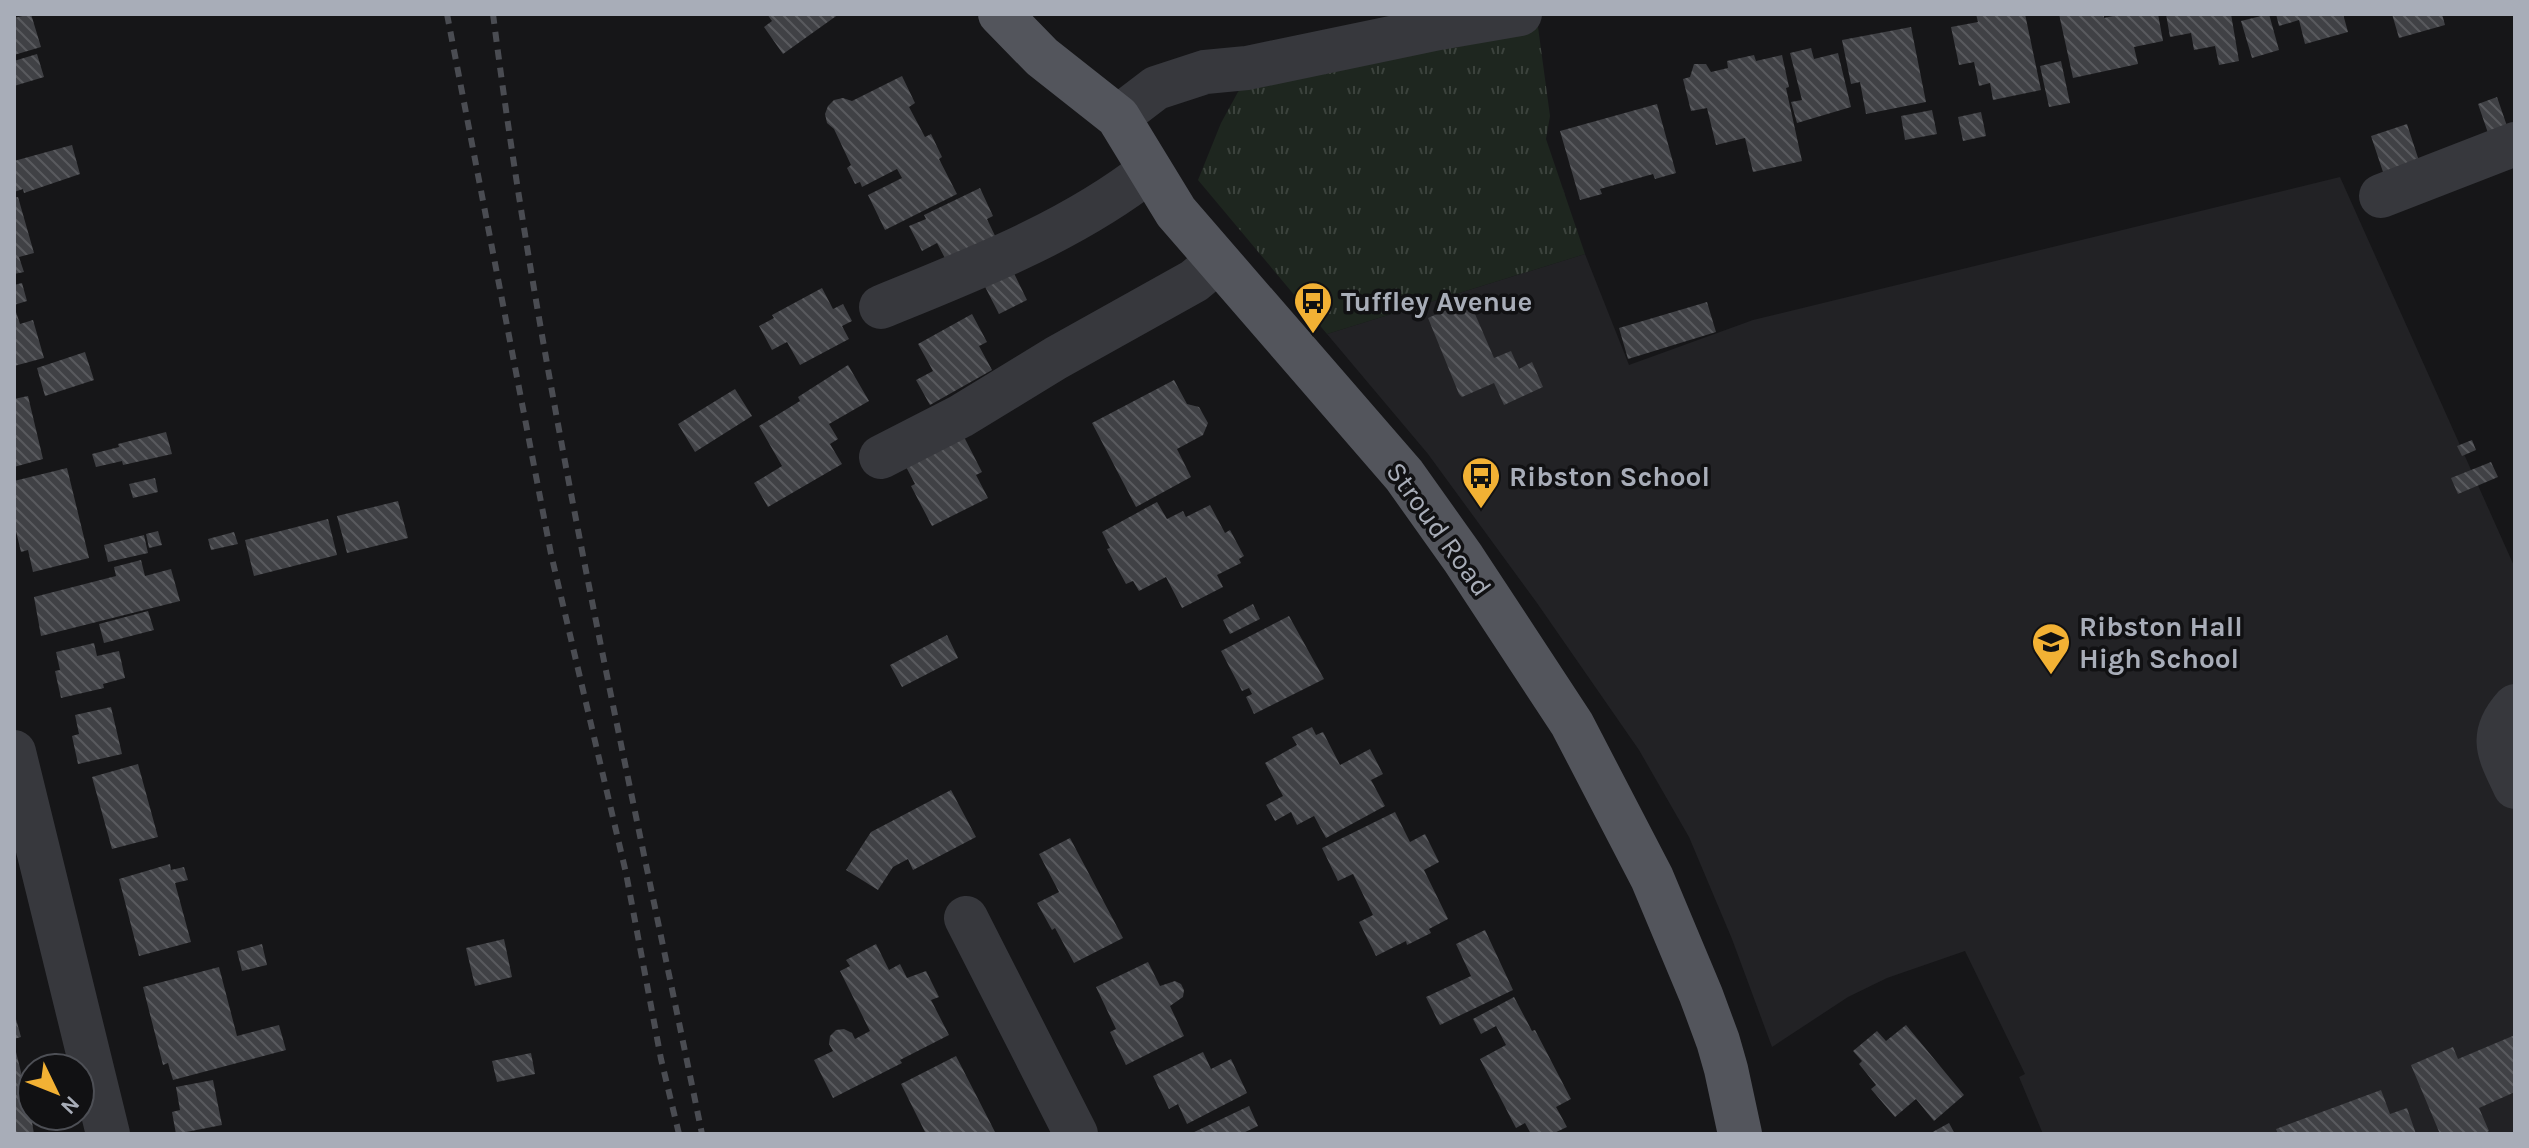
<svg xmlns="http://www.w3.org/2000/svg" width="2529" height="1148" font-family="Karla,sans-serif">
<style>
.built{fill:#222225}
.park{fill:url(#park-tufts)}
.building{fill:url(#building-back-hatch)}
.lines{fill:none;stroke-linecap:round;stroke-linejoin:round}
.minor{stroke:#37383d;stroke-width:44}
.major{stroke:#53555c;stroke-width:44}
.rail{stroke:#4a4c52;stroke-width:6;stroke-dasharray:10 8;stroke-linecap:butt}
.labels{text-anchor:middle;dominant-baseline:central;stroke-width:7;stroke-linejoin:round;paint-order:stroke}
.poi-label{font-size:28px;font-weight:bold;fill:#a8adb8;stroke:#111113;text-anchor:start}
.street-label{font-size:28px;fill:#a8adb8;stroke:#111113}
</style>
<defs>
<pattern id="park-tufts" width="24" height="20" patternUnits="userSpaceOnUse" patternTransform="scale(2)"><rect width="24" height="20" fill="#1e261f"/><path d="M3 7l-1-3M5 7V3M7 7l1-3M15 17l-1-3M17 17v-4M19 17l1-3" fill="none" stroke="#3c433d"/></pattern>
<pattern id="building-back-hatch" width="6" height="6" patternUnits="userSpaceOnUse" patternTransform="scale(2)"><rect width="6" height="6" fill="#404145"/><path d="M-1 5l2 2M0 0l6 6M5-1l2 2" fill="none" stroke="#595a5e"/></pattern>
</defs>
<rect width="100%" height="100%" fill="#161618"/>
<path class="built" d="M2340 177 2515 568V1134H2043L2019 1077 2025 1074 1965 951 1887 978 1848 997 1772 1047 1732 939 1689 837 1639 750 1537 603 1428 454 1327 334 1585 254 1629 365 1753 320Z"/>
<path class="park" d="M1538 27 1550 116 1546 139 1585 254 1327 334 1198 180 1221 123 1244 81Z"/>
<path class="building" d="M31 14 41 47 14 55V18Z
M767 14H839L783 54 764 27 772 21Z
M1976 14H2025L2041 90 1993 100 1990 83 1979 86 1974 62 1959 65 1951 27 1978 22Z
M2059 14H2104V18L2122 14H2158L2163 41 2134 47 2138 64 2073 78Z
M2166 14H2231L2239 61 2219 65 2215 46 2194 50 2191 33 2170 37Z
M2269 14 2279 50 2252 58 2241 21Z
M2276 14H2343L2348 32 2305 44 2299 20 2279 26Z
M2392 14H2442L2445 25 2399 38Z
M1911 27 1926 102 1866 114 1860 82 1851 84 1842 40Z
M1811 48 1814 59 1838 53 1851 107 1797 123 1791 102 1802 100 1790 53Z
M37 54 44 77 14 86V61Z
M1754 55 1756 61 1782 55 1789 87 1786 88 1802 161 1753 172 1745 138 1716 145 1707 108 1691 111 1683 79 1690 77 1694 64H1706L1711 72 1728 68 1727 61Z
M2061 61 2070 103 2049 107 2040 66Z
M902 76 915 103 909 107 925 137 931 134 942 157 939 159 957 194 885 230 868 195 902 178 897 169 862 187 860 182 855 184 847 168 851 165 834 129 827 123 825 114 828 106 834 100 843 98 852 101Z
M2497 97 2507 126 2488 133 2478 104Z
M1657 104 1676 173 1655 179 1653 174 1600 189 1602 194 1580 200 1560 131Z
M1932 110 1937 134 1905 140 1901 116Z
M1981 112 1986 136 1963 141 1958 117Z
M2407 124 2420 164 2384 175 2371 136Z
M72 145 80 174 24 193 23 189 14 192V161Z
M980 188 993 216 987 219 997 240 948 264 937 243 922 251 909 226 926 219 924 215Z
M18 197 34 253 19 257 24 272 14 274V198Z
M1009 263 1027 300 999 314 980 277Z
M22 283 27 301 14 305V285Z
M822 288 833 309 843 304 852 321 842 326 849 339 800 365 787 342 772 350 759 326 774 318 772 315Z
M1469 300 1494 358 1511 351 1519 369 1532 362 1543 387 1504 405 1494 383 1462 397 1459 394 1428 318Z
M1707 302 1716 332 1628 359 1619 328Z
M14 306 20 324 33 320 44 358 14 366Z
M972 314 987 342 979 346 992 370 930 405 916 380 933 371 918 344Z
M85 352 94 380 45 396 37 368Z
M848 365 869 401 829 424 838 439 830 444 842 464 768 507 754 483 782 466 759 426 800 401 798 397Z
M1174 380 1187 404 1199 407 1208 423 1203 435 1177 449 1191 477 1136 507 1092 423Z
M735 389 752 416 695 452 678 424Z
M28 396 43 459 14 467V399Z
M166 432 172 454 123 465 122 461 96 467 92 454 119 447 118 444Z
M962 433 982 472 976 475 988 498 932 526 911 486 915 484 904 463Z
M2472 440 2476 450 2462 456 2457 446Z
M2491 462 2498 477 2458 494 2451 478Z
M67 468 89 558 33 572 28 550 21 552 14 523V481Z
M155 478 158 492 133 498 129 484Z
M398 501 408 538 347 553 337 516Z
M1157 502 1167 519 1183 511 1186 517 1210 505 1225 533 1230 530 1244 556 1239 559 1241 563 1217 575 1223 587 1182 608 1166 577 1139 591 1133 581 1126 584 1107 549 1110 548 1102 532Z
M328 519 337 555 254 576 245 540Z
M158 531 162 545 149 548 146 534Z
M234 532 238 544 211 550 208 539Z
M144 535 148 553 108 562 104 545Z
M141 560 145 576 171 569 180 601 41 636 34 597 116 576 114 567Z
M1253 604 1260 619 1230 634 1223 620Z
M148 611 154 630 104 643 99 624Z
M1289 616 1324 679 1254 714 1246 697 1252 694 1249 688 1242 691 1221 651Z
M947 635 958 658 902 687 890 665Z
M94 643 97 656 119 651 125 678 103 684 104 688 61 698 55 671 60 670 56 652Z
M111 707 122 754 78 764 72 736 79 734 75 715Z
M1312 727 1316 735 1323 732 1340 765 1370 749 1383 774 1371 780 1385 806 1326 838 1314 816 1297 825 1291 812 1275 821 1266 805 1283 796 1265 763 1297 745 1292 737Z
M138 764 158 837 112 849 92 777Z
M951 790 976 837 913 870 908 859 893 867 878 890 846 870 871 832Z
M1395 812 1410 842 1425 834 1439 862 1424 870 1448 919 1429 929 1431 933 1407 945 1406 941 1376 956 1359 922 1373 915 1353 874 1338 881 1322 848Z
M1070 838 1123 938 1074 963 1055 928 1052 930 1037 903 1059 892 1039 854Z
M170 864 171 870 184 867 188 880 175 883 191 942 139 956 119 879Z
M1485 930 1513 990 1440 1025 1426 997 1471 976 1456 944Z
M504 939 512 977 475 986 466 948Z
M262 944 267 965 242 971 237 951Z
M876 944 889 970 900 964 907 978 926 971 939 997 931 1000 949 1035 900 1060 902 1063 833 1098 814 1060 833 1051 829 1044 830 1036 836 1030 844 1029 852 1033 855 1039 870 1031 840 971 850 966 846 960Z
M1148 962 1160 986 1175 981 1181 984 1184 990 1183 997 1170 1006 1184 1036 1126 1065 1110 1032 1116 1029 1096 987Z
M219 967 237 1036 279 1025 286 1050 173 1080 168 1063 163 1065 143 987Z
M1514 997 1532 1031 1535 1030 1571 1099 1556 1107 1567 1127 1552 1134H1531L1525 1123 1516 1128 1480 1059 1506 1045 1496 1026 1481 1034 1473 1019Z
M14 1012 21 1037 14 1039Z
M1906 1025 1964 1095 1934 1121 1916 1099 1895 1117 1871 1089 1876 1085 1859 1064 1862 1061 1853 1051 1877 1031 1886 1041Z
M2515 1035V1092L2479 1108 2489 1131 2483 1134H2440L2411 1065 2453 1047 2458 1059Z
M15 1048 22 1076 29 1075 32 1089V1116H38L39 1120 32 1122 34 1134H14Z
M1203 1052 1211 1069 1231 1059 1247 1093 1187 1124 1178 1104 1169 1109 1153 1076Z
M531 1053 535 1074 497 1082 492 1061Z
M956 1056 995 1132 990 1134H926L901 1084Z
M213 1080 222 1125 176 1134 172 1112 180 1110 176 1087Z
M2381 1090 2390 1114 2407 1108 2416 1134H2278L2276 1129Z
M1249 1106 1258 1126 1241 1134H1190Z
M1949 1123 1955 1134H1929Z"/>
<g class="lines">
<path class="minor" d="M1118 117 1156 88 1205 72 1247 68 1439 28 1520 14
M2381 196 2515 144
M881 307C974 269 1071 232 1150 170
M881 457 961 416 1056 358 1194 281 1217 262
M2515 706C2487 737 2500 754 2515 787
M14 752 108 1134
M966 918 1076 1134"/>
<path class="major" d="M1000 14 1042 57 1118 117 1176 212 1404 475 1463 558 1572 724 1652 878 1701 995 1718 1041 1726 1069 1740 1134"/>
<path class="rail" d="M447 14 551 554 626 873 661 1059 679 1134
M493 14C541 391 626 762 702 1134"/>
</g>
<defs>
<symbol id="bus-pin" viewBox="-11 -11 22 30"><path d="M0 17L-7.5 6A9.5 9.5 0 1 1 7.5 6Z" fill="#f2b134" stroke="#111113"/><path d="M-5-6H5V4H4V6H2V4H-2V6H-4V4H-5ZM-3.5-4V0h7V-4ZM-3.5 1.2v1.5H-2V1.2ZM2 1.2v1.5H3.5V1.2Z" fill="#111"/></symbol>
<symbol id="school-pin" viewBox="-11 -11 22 30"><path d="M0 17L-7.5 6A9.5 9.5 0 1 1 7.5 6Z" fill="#f2b134" stroke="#111113"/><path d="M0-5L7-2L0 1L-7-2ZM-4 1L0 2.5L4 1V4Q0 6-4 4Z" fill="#111"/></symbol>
</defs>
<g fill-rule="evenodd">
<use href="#bus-pin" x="1291" y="279" width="44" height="60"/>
<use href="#bus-pin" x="1459" y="454" width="44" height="60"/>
<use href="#school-pin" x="2029" y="620" width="44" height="60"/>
</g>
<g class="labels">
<g class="poi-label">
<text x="1341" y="301">Tuffley Avenue</text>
<text x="1509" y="476">Ribston School</text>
<text x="2079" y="626">Ribston Hall<tspan x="2079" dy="32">High School</tspan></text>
</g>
<g class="street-label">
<text transform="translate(1439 529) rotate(54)">Stroud Road</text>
</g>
</g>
<rect width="2529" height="1148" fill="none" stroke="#a8adb8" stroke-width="32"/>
<g transform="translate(56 1092) rotate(133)"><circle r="38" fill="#111113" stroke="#4d4f55" stroke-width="2"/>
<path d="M0-6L14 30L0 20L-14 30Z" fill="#f2b134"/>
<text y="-12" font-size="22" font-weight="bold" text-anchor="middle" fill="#a8adb8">N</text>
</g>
</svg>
